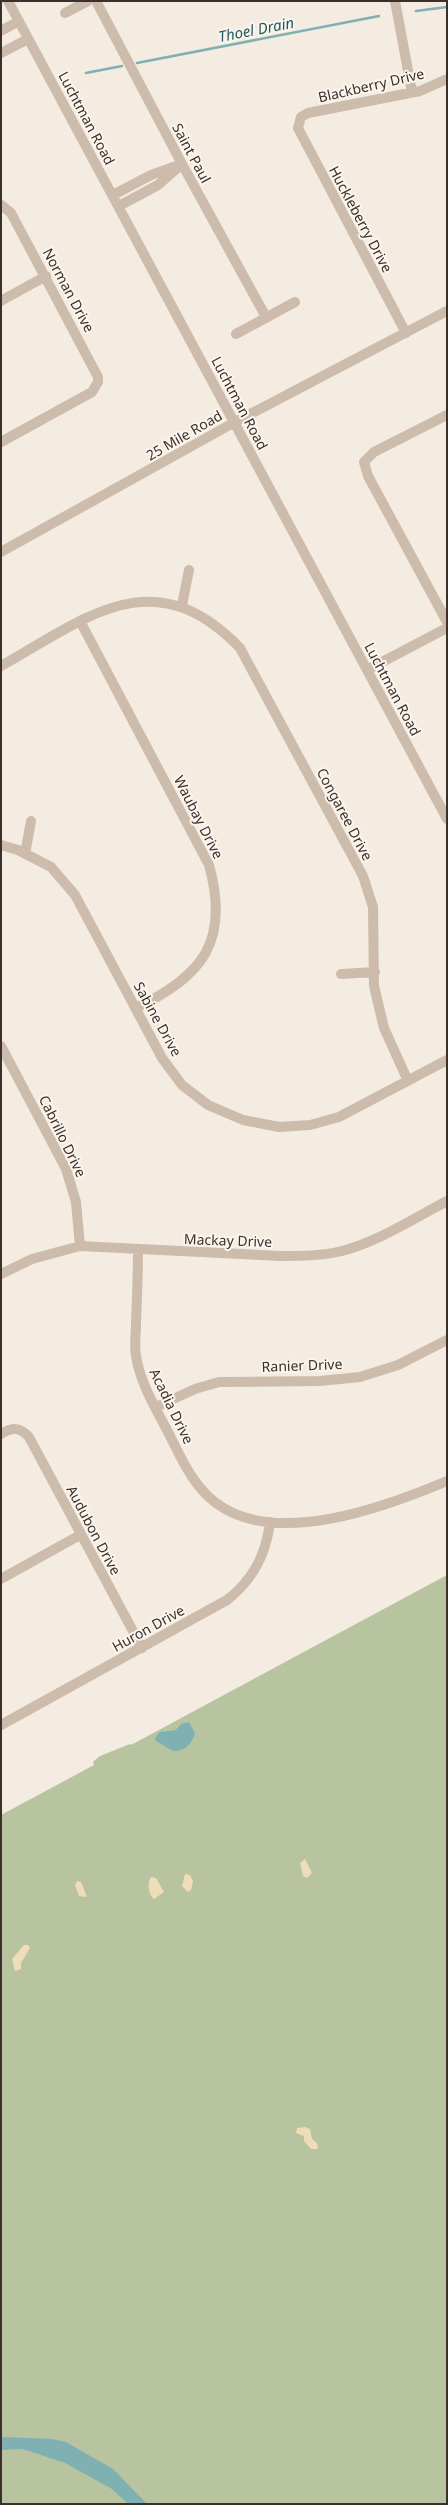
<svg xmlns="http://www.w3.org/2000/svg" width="448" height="2505" font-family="'Noto Sans',sans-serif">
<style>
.green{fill:#b8c4a0}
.sand{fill:#efdcb8}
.water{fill:#7fb0b2}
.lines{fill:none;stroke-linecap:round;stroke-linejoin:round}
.stream{stroke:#7fb0b2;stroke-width:2.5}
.minor{stroke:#cdbbac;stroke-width:10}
.labels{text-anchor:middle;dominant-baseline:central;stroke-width:4;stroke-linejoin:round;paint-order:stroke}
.street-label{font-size:14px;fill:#3b302b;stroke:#fbf5ee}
.water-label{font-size:15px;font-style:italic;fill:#1f5a5e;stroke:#fbf5ee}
</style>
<rect width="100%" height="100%" fill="#f4ebe1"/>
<path class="green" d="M447 1575V2504H1V1815L94 1765 93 1762 100 1756 130 1744 131 1745Z"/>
<path class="sand" d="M305 1859 312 1873 307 1878 303 1876 300 1863Z
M185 1874 190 1875 193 1881 191 1890 188 1892 182 1886Z
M151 1877 156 1878 164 1892 154 1899C148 1895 147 1882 151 1877Z
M77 1881 81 1882 87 1897 79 1896 75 1885Z
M24 1945H28L30 1948 21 1963V1969L15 1971 12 1959Z
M305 2127 310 2129 312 2139 317 2143 318 2149H311L304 2141V2136L296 2133 297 2128Z"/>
<path class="water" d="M189 1722 195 1733C192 1744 185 1751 173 1751L156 1741 155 1738 160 1732 176 1730 181 1724Z
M4 2437 52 2439 66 2442 113 2469 147 2504H128L112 2489 65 2463 23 2449 1 2450V2438Z"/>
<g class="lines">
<path class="stream" d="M416 11 447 7
M137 63 379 16
M86 73 122 66"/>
<path class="minor" d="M8 1 447 819
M96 1 182 164 266 317
M395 1 412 92
M65 13 88 1
M1 31 19 21
M1 53 28 39
M113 195 151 175 182 164 158 185 119 206
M1 205 11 213 98 377V382L92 392 1 442
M1 301 46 276
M406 333 298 128 301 117 308 113 420 91 447 79
M236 334 295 302
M447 415 374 452 364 462 368 476 447 622
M1 552 235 422 447 311
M182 605 189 570
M80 621 209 865C230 941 203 976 136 1008
M1 666C88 617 154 559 240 648L363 876 373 907 374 986 384 1028 408 1081
M367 670 447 628
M1 845 18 850 51 867 75 895 162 1058 182 1085 208 1105 243 1120 279 1127 310 1125 339 1117 447 1060
M25 854 31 821
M341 974 375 972
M1 1046 66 1169 76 1202 80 1246
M138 1250C138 1275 137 1299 136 1323 136 1334 134 1346 136 1356 141 1386 157 1410 170 1436 182 1460 194 1487 216 1503 276 1548 385 1507 447 1481
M1 1274 32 1259 80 1246 280 1256C301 1256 322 1256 342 1251 379 1241 413 1219 447 1201
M156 1407 195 1389 219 1382 320 1381 360 1377 398 1365 447 1340
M1 1434C12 1427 20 1427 29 1437L142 1648
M1 1579 80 1535
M1 1725 227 1600C253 1580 266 1555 270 1522"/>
</g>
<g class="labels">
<g class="street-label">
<text transform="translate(371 85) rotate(-13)">Blackberry Drive</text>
<text transform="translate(87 118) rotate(62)">Luchtman Road</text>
<text transform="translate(192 153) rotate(62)">Saint Paul</text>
<text transform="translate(361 219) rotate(62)">Huckleberry Drive</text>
<text transform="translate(69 290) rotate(62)">Norman Drive</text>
<text transform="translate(240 403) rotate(62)">Luchtman Road</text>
<text transform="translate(184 435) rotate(-30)">25 Mile Road</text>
<text transform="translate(393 689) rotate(62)">Luchtman Road</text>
<text transform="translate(345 814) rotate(62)">Congaree Drive</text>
<text transform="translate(199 817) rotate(63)">Waubay Drive</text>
<text transform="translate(158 1019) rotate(61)">Sabine Drive</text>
<text transform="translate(63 1136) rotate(64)">Cabrillo Drive</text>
<text transform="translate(228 1240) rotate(2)">Mackay Drive</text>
<text transform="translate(302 1365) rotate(-2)">Ranier Drive</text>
<text transform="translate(172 1406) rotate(64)">Acadia Drive</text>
<text transform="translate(94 1530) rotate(62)">Audubon Drive</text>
<text transform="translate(148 1628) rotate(-29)">Huron Drive</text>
</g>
<g class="water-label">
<text transform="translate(256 29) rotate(-11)">Thoel Drain</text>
</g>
</g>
<rect width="448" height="2505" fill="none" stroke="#3b302b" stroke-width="4"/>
</svg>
